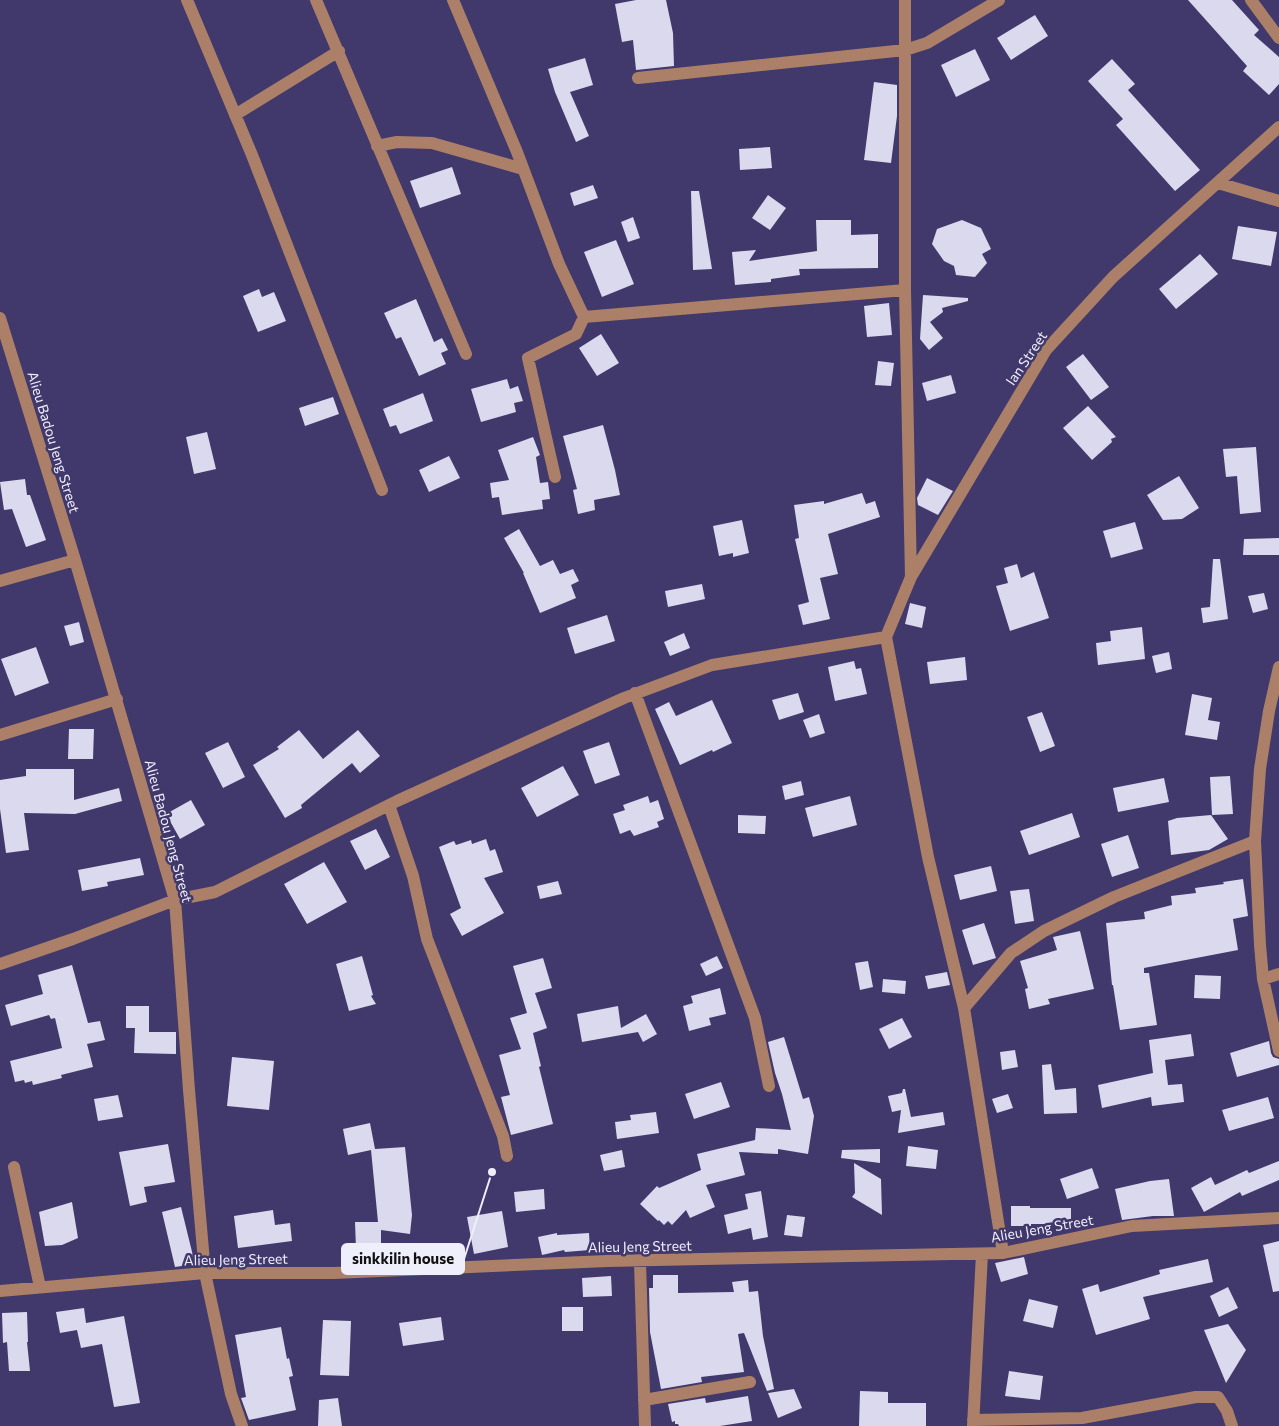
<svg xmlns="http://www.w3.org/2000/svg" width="1279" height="1426" font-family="Commissioner,sans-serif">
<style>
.building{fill:#dbd9ee}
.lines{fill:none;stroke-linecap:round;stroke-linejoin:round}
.minor{stroke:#ac8068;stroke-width:12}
.labels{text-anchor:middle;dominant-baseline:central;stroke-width:5;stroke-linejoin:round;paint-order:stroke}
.street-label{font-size:14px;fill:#efeefb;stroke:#41386b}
.leader{fill:none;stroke:#efeefb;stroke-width:2}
.callout-dot{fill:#efeefb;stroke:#41386b;stroke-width:2}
.callout{fill:#efeefb;stroke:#efeefb;stroke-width:2}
.callout-label{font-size:15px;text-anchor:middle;font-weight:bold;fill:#111}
</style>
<rect width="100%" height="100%" fill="#41386b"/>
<path class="building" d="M636 0H666L673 33 674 66 636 70 633 40 622 42 615 4Z
M1188 0H1232L1259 30 1254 35 1279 57V84L1269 95 1243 71 1247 66Z
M1035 15 1048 36 1011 60 997 38Z
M975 49 990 80 956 97 941 65Z
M585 58 593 85 570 92 589 136 576 142 555 92 548 69Z
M1112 59 1135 84 1128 90 1200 170 1175 191 1116 125 1123 119 1088 81Z
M874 82 897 85V116L891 163 864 160Z
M770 147 772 168 740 170 739 149Z
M452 167 461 194 420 208 410 181Z
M593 185 598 198 574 206 570 193Z
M691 191H699L712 269 693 270Z
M768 195 786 208 770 230 752 218Z
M633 217 640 238 628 242 621 222Z
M816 220H851V235L878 234V268L799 269 800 275 771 279V282L735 285 732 252 756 250 749 261 817 251Z
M962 220 981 228 991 249 982 254 987 263 975 277 956 275 954 266 944 261 932 244 937 229Z
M1238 226 1277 232 1271 266 1232 259Z
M616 240 634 284 602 297 584 252Z
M1200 254 1218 274 1176 309 1159 289Z
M259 289 262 297 274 292 286 321 258 332 243 296Z
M923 295 968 298V301L942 308 943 312 930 322 943 338 929 350 920 339Z
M416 299 434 342 442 338 448 350 441 353 446 364 419 376 401 337 396 339 384 313Z
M889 303 892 335 867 337 864 306Z
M601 334 619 363 597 376 579 348Z
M1083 354 1109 387 1091 400 1066 367Z
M878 361 894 363 891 386 875 385Z
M951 375 956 393 927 401 922 383Z
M507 379 510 389 518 386 523 401 514 403 516 412 481 422 471 389Z
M423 393 433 421 400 434 396 425 390 427 383 409Z
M333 397 339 414 305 426 299 408Z
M1088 406 1116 437 1111 439 1112 442 1092 460 1063 428Z
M603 425 615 470 620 495 594 500 595 510 578 514 573 490 577 489 563 436Z
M207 432 216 469 194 474 186 437Z
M533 437 540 455 536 457 540 483 548 482 550 499 542 500 543 509 502 515 499 497 492 498 490 483 509 480 498 450Z
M1256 447 1261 512 1240 514 1237 476 1226 477 1223 449Z
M449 456 460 478 429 492 419 470Z
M1179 476 1199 508 1182 519 1163 520 1147 495Z
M927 478 953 491 938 515 918 505 917 498Z
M25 479 27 495H30L46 540 26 547 12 509 4 510 0 482Z
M862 493 866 504 875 501 880 517 828 534 838 574 820 578 830 619 803 625 798 605 809 602 795 539 799 538 794 505 824 501V504Z
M742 520 749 553 733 557V553L719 556 713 526Z
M1135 522 1143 549 1111 558 1103 531Z
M519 529 540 566 553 560 560 574 573 569 579 581 571 585 576 598 540 613 523 573H524L504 538Z
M1279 538V555H1243L1244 539Z
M1213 559H1220L1228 619 1203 623 1201 608 1210 607Z
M1017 564 1021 578 1034 572 1049 618 1010 631 996 586 1008 583 1004 568Z
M702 584 705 599 668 607 665 591Z
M1264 593 1268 609 1253 613 1248 596Z
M910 603 926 607 922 628 905 624Z
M607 615 615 641 575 654 567 628Z
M79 622 84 642 70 646 64 626Z
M1142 627 1145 659 1098 665 1096 643 1111 641 1110 631Z
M684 633 690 648 670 656 664 642Z
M36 647 49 683 15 696 1 659Z
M1169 652 1172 669 1156 673 1152 656Z
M965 657 967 680 930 684 927 662Z
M854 661 856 669 861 668 867 694 835 701 828 667Z
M798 693 804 712 779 720 772 700Z
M1192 694 1212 698 1208 720 1220 722 1217 740 1185 735Z
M712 700 732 743 713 752 712 750 680 765 655 709 669 702 676 716Z
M1042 712 1055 746 1040 752 1027 717Z
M819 714 825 733 810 738 803 720Z
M69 729H94L93 759H68Z
M299 730 323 759 358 730 380 756 360 773 352 763 301 805 302 808 285 818 253 765 279 749 277 747Z
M228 742 245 777 223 788 205 753Z
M609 742 620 775 595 784 583 751Z
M563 766 579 795 537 817 521 788Z
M26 769H74V800L119 788 122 801 75 814 24 813 29 850 6 853 0 809V780L26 776Z
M1230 776 1233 814 1212 815 1210 777Z
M1164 778 1169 802 1118 812 1113 788Z
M801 781 804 795 785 800 782 786Z
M648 796 650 803 658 800 664 819 657 822 659 827 634 836 630 830 620 834 613 814 625 810 623 805Z
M850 796 857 825 813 837 805 808Z
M191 800 205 825 180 839 166 814Z
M1072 813 1080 837 1029 855 1020 831Z
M738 815 766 816 765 834 738 833Z
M1211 815 1228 839 1209 850 1171 855 1168 821 1177 818Z
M376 829 390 857 365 870 350 841Z
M1128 835 1139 868 1112 877 1101 844Z
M486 839 490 851 495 849 503 872 484 878 504 913 462 936 450 914 461 908 439 847 454 841 456 845 471 840 472 844Z
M140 858 144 875 107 882 108 886 82 891 78 870Z
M324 862 347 902 307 924 284 884Z
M991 866 997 891 960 900 954 875Z
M1243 879 1248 916 1233 919 1238 950 1144 968V973H1149L1157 1025 1120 1030 1113 985H1112L1106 923 1145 919 1144 912 1172 905 1171 896 1196 893 1195 888 1224 884 1223 882Z
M558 881 562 894 540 899 537 886Z
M1029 889 1034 921 1015 924 1010 891Z
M984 923 996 958 973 965 962 930Z
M1080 931 1094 989 1048 999 1050 1004 1029 1009 1025 989 1028 988 1020 961 1057 950 1053 937Z
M362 956 373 995 371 996 376 1004 349 1011 336 964Z
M717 956 723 968 706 976 700 964Z
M543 958 552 988 535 993 547 1028 533 1033 541 1066 539 1067 553 1124 511 1135 501 1097 510 1095 499 1055 521 1049 510 1018 527 1013 513 966Z
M868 961 873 987 860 990 855 963Z
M72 965 88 1023 100 1021 105 1040 87 1044 93 1067 61 1075 62 1078 33 1085 32 1081 25 1083 24 1080 15 1082 10 1061 62 1048 55 1018 51 1019 49 1015 11 1026 5 1005 43 994 38 975Z
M947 972 950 985 928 989 925 976Z
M1195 975 1221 976 1220 999 1194 998Z
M883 979 906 981 905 994 882 992Z
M720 988 726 1014 709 1018 711 1025 689 1031 683 1006 693 1003 691 996Z
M126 1006H149V1032H176V1054L134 1053 135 1028H126Z
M618 1006 621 1028 646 1014 657 1034 643 1042 638 1032 582 1042 577 1014Z
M902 1018 912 1037 889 1049 879 1029Z
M1191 1034 1194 1056 1165 1060 1168 1085 1182 1084 1184 1102 1152 1106 1151 1097 1102 1108 1098 1085 1153 1073 1149 1040Z
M784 1037 803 1099 809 1097 814 1116 808 1154 778 1149V1154L739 1152 745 1175 706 1185 715 1207 690 1218 686 1210 672 1225 668 1221 664 1225 659 1220 658 1221 640 1204 657 1186 659 1188 701 1170 697 1154 755 1140 756 1128 791 1130 782 1094 775 1073 768 1042Z
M1269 1041 1271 1053 1273 1057 1279 1059V1065L1237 1077 1230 1053Z
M1015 1050 1018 1067 1002 1070 1000 1052Z
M232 1057 274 1061 269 1110 227 1106Z
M1051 1064 1055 1090 1076 1088 1077 1113 1044 1114 1042 1065Z
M721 1082 730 1107 694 1119 685 1094Z
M903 1089H905L911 1117 943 1112 945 1125 898 1133 901 1110 892 1112 888 1096 902 1093Z
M1008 1094 1013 1108 997 1113 992 1099Z
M118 1095 123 1117 98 1121 94 1099Z
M1268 1097 1274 1118 1229 1131 1222 1110Z
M656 1112 659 1133 617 1139 615 1122 631 1120 630 1115Z
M370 1123 375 1149 405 1147 412 1215 410 1234 381 1230V1249H356L355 1222H378L371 1150 348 1155 343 1129Z
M168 1144 175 1182 144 1187 147 1202 130 1206 119 1152Z
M908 1146 938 1150 936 1169 906 1166Z
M880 1149V1163L841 1158 842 1150Z
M622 1150 625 1167 604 1171 600 1155Z
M1279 1161V1180L1242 1196 1240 1192 1204 1212 1191 1188 1211 1177 1215 1185 1247 1170 1249 1173Z
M854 1163 881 1179 882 1215 852 1197 855 1193Z
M1092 1168 1099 1188 1067 1199 1060 1179Z
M1169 1179 1174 1216H1153L1122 1220 1115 1189 1150 1181Z
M544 1189 545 1209 516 1212 514 1192Z
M761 1191 768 1237 753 1240 751 1228 728 1234 724 1215 748 1209 745 1194Z
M72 1202 78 1238 62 1245 45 1246 39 1212Z
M1011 1206H1030V1208H1071V1224H1031V1226H1011Z
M181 1207 195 1264 175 1267 162 1212Z
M273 1210 275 1225 290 1223 292 1241 238 1248 234 1216Z
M502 1211 508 1247 474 1254 467 1217Z
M787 1215 805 1217 802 1237 784 1235Z
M557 1233V1235L589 1233 590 1250 565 1252 564 1250 542 1255 538 1237Z
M1279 1241V1291L1273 1292 1263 1245Z
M1024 1257 1028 1274 1001 1282 995 1263Z
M1208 1259 1213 1282 1143 1297 1150 1319 1096 1335 1082 1289 1098 1284 1100 1292 1160 1274 1159 1270Z
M653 1275H678V1293L734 1292 732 1282 748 1280 749 1292 758 1291 763 1336 774 1389 767 1391 744 1333 738 1334 744 1372 701 1377 702 1382 661 1389 650 1332 649 1288H653Z
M611 1276 612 1296 583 1297 582 1278Z
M1228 1287 1238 1308 1219 1317 1210 1296Z
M1029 1299 1058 1306 1053 1328 1023 1321Z
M562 1307H583V1331H562Z
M84 1308 86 1323 124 1316 140 1403 114 1407 102 1344 81 1348 77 1330 60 1333 56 1312Z
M27 1312 28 1342H27L30 1371H9L7 1342 3 1343 2 1313Z
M441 1317 444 1340 403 1346 399 1323Z
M323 1320 351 1321 349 1376 320 1375Z
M1228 1324 1246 1350 1226 1383 1204 1330Z
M281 1327 287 1359 289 1358 293 1376 289 1377 296 1410 249 1420 241 1398 246 1397 235 1335Z
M1009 1371 1043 1376 1040 1400 1005 1396Z
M794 1389 802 1408 778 1418 768 1393Z
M860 1391 888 1392V1403H926V1426H859Z
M748 1396 752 1421 720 1426H679L678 1424H675V1421L672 1422 668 1404 705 1398 706 1403Z
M338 1398 342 1426H318L319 1400Z"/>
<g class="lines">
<path class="minor" d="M187 0 252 155 382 490
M316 0 466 354
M453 0 517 152 559 264 584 317 905 290
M905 0V290L911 577
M1251 0 1279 38
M638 78 905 50 927 43 999 0
M235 115 339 51
M377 146 397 142 432 143 523 169
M1218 183 1279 201
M0 318 75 560 175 900 189 1090 205 1273 231 1394 242 1426
M555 477 528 358 576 334 584 317
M0 581 75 560
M886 637 911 577 1046 350 1113 277 1279 127
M886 637 928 857 964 1008 1003 1253
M1279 667 1269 711 1260 769 1255 841 1260 945 1263 979 1279 1051
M635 693 755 1018 769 1086
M0 735 117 699
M389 805 413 876 427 939 503 1136 507 1156
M0 964 73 939 175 900 215 892 397 801 624 698 712 665 886 637
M1263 979 1279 974
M964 1008 1011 953 1044 931 1114 897 1255 841
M14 1167 40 1287
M640 1262 645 1426
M0 1291 205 1273H334L607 1261 1003 1253 1132 1226 1279 1218
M644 1400 750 1382
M973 1420 1082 1418 1196 1397H1218L1227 1411 1232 1426
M973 1426 982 1254"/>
</g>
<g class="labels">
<g class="street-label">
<text transform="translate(1026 358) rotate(-56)">Ian Street</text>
<text transform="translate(54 442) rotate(73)">Alieu Badou Jeng Street</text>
<text transform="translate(169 831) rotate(75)">Alieu Badou Jeng Street</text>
<text transform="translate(1042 1228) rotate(-10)">Alieu Jeng Street</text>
<text transform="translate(640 1246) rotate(-1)">Alieu Jeng Street</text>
<text transform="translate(236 1259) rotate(-1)">Alieu Jeng Street</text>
</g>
</g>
<path class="leader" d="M492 1172L464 1259"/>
<circle class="callout-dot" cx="492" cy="1172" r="5"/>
<rect class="callout" x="342" y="1244" width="122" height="30" rx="5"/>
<g class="callout-label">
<text x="403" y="1264">sinkkilin house</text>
</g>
</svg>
